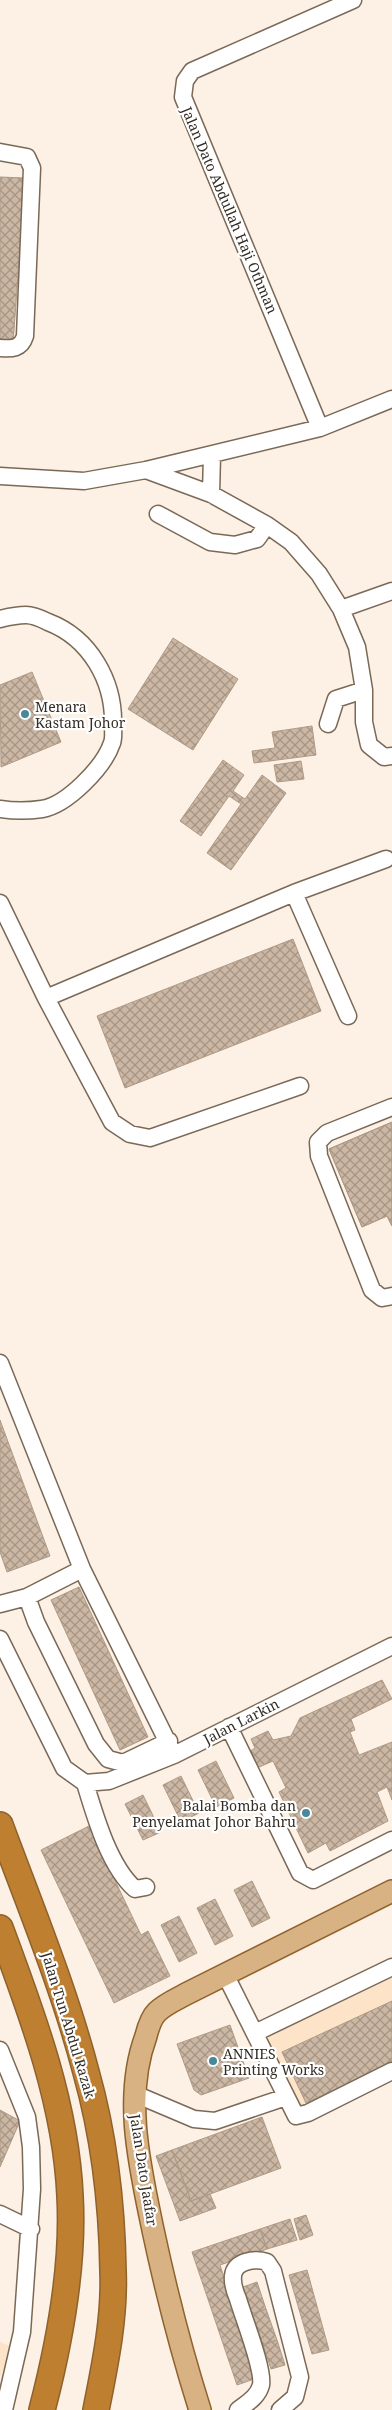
<svg xmlns="http://www.w3.org/2000/svg" width="392" height="2410" font-family="'Noto Serif',serif">
<style>
.built{fill:#fde3c8}
.building{fill:url(#building-cross-hatch);stroke:#ae9b87}
.lines{fill:none;stroke-linecap:round;stroke-linejoin:round}
.minor-casing{stroke:#7a6956;stroke-width:19}
.major-casing{stroke:#8e622d;stroke-width:24}
.highway-casing{stroke:#8e622d;stroke-width:28}
.minor{stroke:#fff;stroke-width:16}
.major{stroke:#d8b283;stroke-width:21}
.highway{stroke:#be7f31;stroke-width:25}
.poi-dot{fill:#47899a;stroke:#fff;stroke-width:2}
.labels{text-anchor:middle;dominant-baseline:central;stroke-width:4.5;stroke-linejoin:round;paint-order:stroke}
.street-label{font-size:14px;fill:#342d25;stroke:#fff}
.poi-label{font-size:14px;fill:#342d25;stroke:#fff;text-anchor:start}
</style>
<defs>
<pattern id="building-cross-hatch" width="8" height="8" patternUnits="userSpaceOnUse" patternTransform="scale(1.25)"><rect width="8" height="8" fill="#cbb7a3"/><path d="M0 0l8 8M0 8l8-8" fill="none" stroke="#a69585"/></pattern>
</defs>
<rect width="100%" height="100%" fill="#fdf0e4"/>
<path class="built" d="M392 1971V2067L299 2113 260 2035Z
M0 2342 12 2347 0 2378Z"/>
<path class="building" d="M0 177 25 178 13 344 0 343Z
M173 638 238 679 193 750 128 709Z
M32 672 61 742 1 767 0 685Z
M312 726 316 755 254 763 252 751 275 748 272 732Z
M223 760 244 775 233 791 245 799 262 775 286 793 231 870 207 853 241 804 229 796 201 836 180 821Z
M301 761 304 779 277 782 274 765Z
M293 939 321 1011 125 1088 97 1016Z
M392 1122V1226L387 1216 362 1227 329 1149Z
M390 1123 392 1127V1226L387 1216 362 1227 329 1149Z
M0 1420 50 1556 7 1572 0 1552Z
M79 1587 148 1737 120 1750 51 1600Z
M382 1680 392 1699 351 1719 355 1730 350 1732 359 1755 392 1742V1800L387 1787 377 1792 388 1821 330 1851 326 1843 308 1853 279 1792 286 1788 273 1761 257 1768 249 1752 255 1748 251 1739 268 1731 273 1740 291 1736 300 1718Z
M216 1761 234 1798 216 1807 198 1770Z
M181 1776 199 1813 181 1822 163 1785Z
M143 1795 161 1832 143 1840 125 1804Z
M89 1826 141 1935 148 1931 170 1976 114 2003 41 1850Z
M252 1881 270 1918 252 1927 234 1890Z
M215 1899 233 1936 215 1945 197 1908Z
M179 1916 197 1953 179 1962 161 1925Z
M392 2001V2063L306 2103 282 2052Z
M230 2025 249 2078 201 2095 194 2090 177 2044Z
M0 2110 20 2121 0 2167Z
M262 2117 281 2168 191 2201 172 2150Z
M172 2150 191 2201 210 2194 216 2208 180 2221 156 2156Z
M306 2215 313 2235 300 2240 294 2219Z
M290 2219 297 2240 267 2249 260 2229Z
M260 2229 267 2249 220 2265 257 2378 237 2385 192 2252Z
M307 2270 329 2350 312 2354 289 2275Z
M257 2282 266 2309 252 2314 243 2287Z
M266 2309 277 2340 263 2345 252 2314Z
M277 2340 285 2365 271 2369 263 2345Z"/>
<g class="lines">
<defs>
<path id="minor" d="M0 152 27 157 32 168 25 336C21 349 12 349 0 348
M320 428 183 97 185 81 192 71 353 0
M146 470 211 494 267 525 291 542 319 574 341 609 357 647 364 690V722L369 745 384 757 392 756
M0 476 84 481 146 470 320 428 392 399
M211 494 212 455
M158 514 210 542 235 545 257 539 267 525
M341 609 392 591
M0 619C8 617 18 615 26 615 34 615 42 619 48 622 90 638 114 681 113 724 113 730 114 738 112 743 104 767 67 805 42 809 29 811 13 811 0 809
M328 724 336 699 364 690
M294 893 348 1016
M0 903 46 998 112 1122 130 1134 150 1138 300 1086
M46 998 294 893 386 859
M392 1107 327 1133 318 1142 319 1156 372 1290 382 1298 392 1296
M0 1363 82 1569 174 1755
M27 1597 36 1622 96 1744 108 1759 123 1763 169 1741
M0 1604 27 1597 82 1569
M0 1639 64 1768 85 1783
M229 1727 300 1873 313 1880 392 1840
M85 1783 109 1781 174 1755 392 1646
M85 1783C95 1816 109 1866 135 1889L146 1887
M225 1974 296 2116 308 2113 392 2071
M255 2033 392 1967
M0 2050 27 2117 31 2147 32 2189 22 2332 4 2410
M135 2094 194 2119 215 2121 286 2097
M0 2214 31 2229
M238 2410C247 2403 258 2397 261 2385 264 2369 243 2317 238 2299 235 2292 232 2284 233 2276 234 2261 255 2258 267 2262L273 2271 300 2377 295 2397 280 2410"/>
<path id="major" d="M200 2410C181 2350 166 2291 153 2230 140 2167 123 2098 146 2036 148 2028 151 2018 157 2012 165 2004 177 1999 186 1994L392 1891"/>
<path id="highway" d="M0 1825C30 1906 64 1988 86 2072 104 2136 112 2205 113 2271 115 2317 105 2365 96 2410
M0 1928C32 2014 66 2104 70 2196 74 2267 60 2341 42 2410"/>
</defs>
<use href="#minor" class="minor-casing"/>
<use href="#major" class="major-casing"/>
<use href="#highway" class="highway-casing"/>
<use href="#minor" class="minor"/>
<use href="#major" class="major"/>
<use href="#highway" class="highway"/>
</g>
<g class="poi-dot">
<circle cx="25" cy="714" r="5"/>
<circle cx="306" cy="1813" r="5"/>
<circle cx="213" cy="2061" r="5"/>
</g>
<g class="labels">
<g class="street-label">
<text transform="translate(230 210) rotate(67)">Jalan Dato Abdullah Haji Othman</text>
<text transform="translate(241 1721) rotate(-27)">Jalan Larkin</text>
<text transform="translate(69 2025) rotate(73)">Jalan Tun Abdul Razak</text>
<text transform="translate(144 2170) rotate(81)">Jalan Dato Jaafar</text>
</g>
<g class="poi-label">
<text x="35" y="706">Menara<tspan x="35" dy="16">Kastam Johor</tspan></text>
<text x="296" y="1805" text-anchor="end">Balai Bomba dan<tspan x="296" dy="16">Penyelamat Johor Bahru</tspan></text>
<text x="223" y="2053">ANNIES<tspan x="223" dy="16">Printing Works</tspan></text>
</g>
</g>
</svg>
